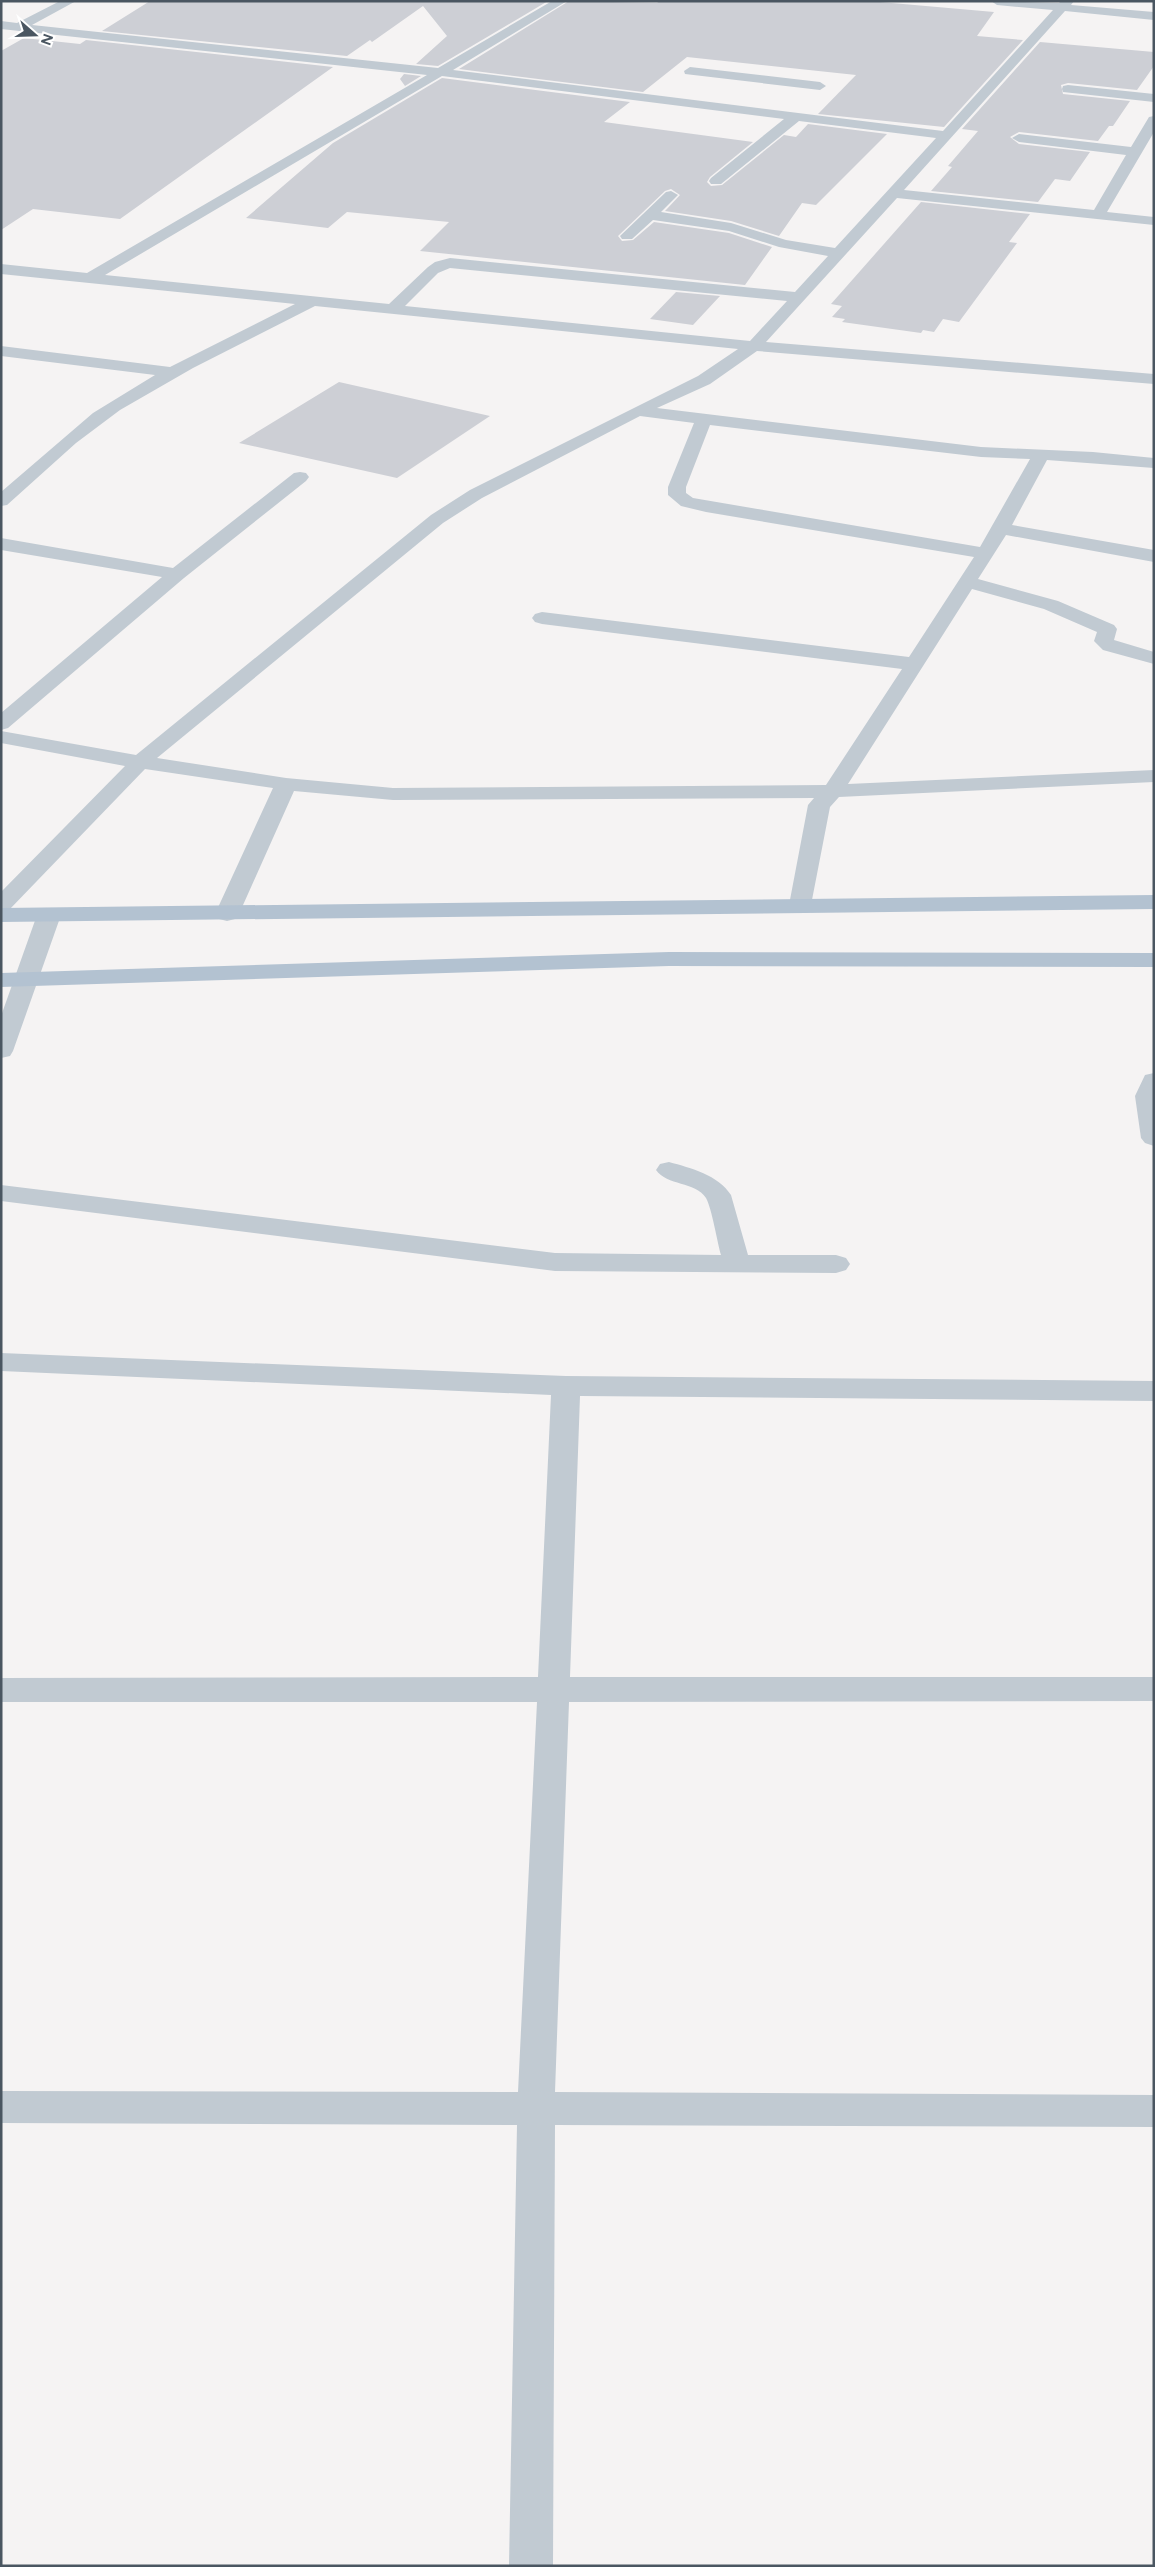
<svg xmlns="http://www.w3.org/2000/svg" width="1155" height="2567" font-family="Figtree,sans-serif">
<style>
.building{fill:#cdcfd5}
.lines{fill:none;stroke-linecap:round;stroke-linejoin:round}
.minor{fill:#c1cad2;fill-rule:evenodd}
.major{fill:#b3c2d1;fill-rule:evenodd}
</style>
<rect width="100%" height="100%" fill="#f5f3f3"/>
<path class="building" d="M150 1H548L438 66 416 64 447 36 423 6 372 42 370 40 347 56 102 31Z
M569 1 657 3 660 1H869L994 12 977 36 1023 40 944 127 818 114 856 75 687 57 643 92 459 69Z
M24 38 80 44 86 40 333 67 120 219 33 209 1 230V51Z
M1040 42 1154 52V66L1137 90 1068 83 1061 85 1063 94 1130 101 1113 126H1109L1098 141 1019 132 1010 137 1019 144 1090 152 1070 181 1055 179 1038 202 931 191 952 167 948 166 978 131 962 129Z
M404 74 421 76 405 86 400 79Z
M442 78 630 102 604 122 753 142 710 177 707 182 711 186 722 185 784 135 796 137 808 124 887 134 816 205 802 203 779 236 731 221 665 211 680 195 671 189 665 191 618 236 622 241 633 240 654 222 729 233 772 247 745 285 420 251 449 222 347 212 328 228 246 218 333 143Z
M921 202 1030 214 1009 242 1017 243 959 322 943 319 934 332 923 330 921 333 842 322 845 319 832 317 842 306 831 304Z
M676 292 720 296 693 325 650 319Z
M339 382 490 416 397 478 239 443Z"/>
<g class="lines">
<path class="minor" d="M60 1H76L32 25 438 68 552 1H567L453 70 943 131 1053 10 997 5 991 1 1059 3 1061 1H1074L1071 5 1154 12V20L1065 11 904 190 1094 210 1126 155 1019 142 1012 138 1019 134 1131 147 1149 117 1154 116V132L1107 212 1154 217V225L897 198 766 342 1154 374V384L757 351 710 384 657 408 981 447 1093 452 1154 458V468L1047 460 1012 525 1154 550V562L1006 535 978 579 1058 601 1114 625 1117 629 1114 640 1154 652V664L1103 650 1094 641 1097 632 1044 609 972 589 848 784 1154 770V782L839 797 830 807 811 905 808 910 800 912 792 910 789 905 808 805 814 798 393 800 294 791 239 914 235 919 227 921 219 919 215 914 273 788 145 769 9 910 1 912V892L125 766 1 743V731L136 755 431 515 470 490 698 376 738 349 315 306 193 368 120 410 76 443 7 505 1 506V492L93 413 155 375 1 356V346L170 367 295 304 1 274V264L87 273 427 75 1 29V21L17 23ZM442 76 784 119 711 178 709 181 711 184H721L799 121 936 138 835 248 786 240 731 223 661 212 678 195 671 191 666 192 620 236 622 239H632L653 220 729 231 779 247 828 256 795 292 450 258 435 262 428 267 389 304 105 275ZM450 268 787 301 750 341 405 306 438 273ZM640 416 694 423 668 487V495L681 506 706 512 974 557 909 657 542 612 535 614 532 618 535 622 542 624 902 669 826 785 393 788 286 778 157 758 443 523 482 498ZM710 425 981 457 1030 459 980 547 693 498 686 493V487Z
M690 67 820 82 826 86 820 90 685 74 684 71Z
M1068 85 1154 94V102L1063 92 1062 89 1063 86Z
M300 472 306 473 309 477 306 481 184 578 8 728 1 730V713L162 577 1 550V538L173 568 294 473Z
M49 908 57 910 61 915 13 1051 10 1056 1 1058V1016L37 915 41 910Z
M1154 1073V1146L1145 1143 1141 1138 1135 1096 1145 1075Z
M669 1162C691 1168 718 1175 731 1195L748 1255H836L846 1258 850 1264 846 1270 836 1273 555 1271 1 1201V1185L555 1253 721 1255C717 1241 712 1209 706 1198 695 1181 667 1186 656 1170L660 1164Z
M1 1353 566 1376 1154 1381V1401L580 1396 570 1677H1154V1701L569 1702 555 2092 1154 2095V2127L555 2125 553 2566H509L517 2125 1 2123V2091L518 2092 537 1702H1V1678L538 1677 551 1395 1 1371Z"/>
<path class="major" d="M1154 895V909L1 922V908Z
M669 952 1154 953V967L669 966 1 987V973Z"/>
</g>
<rect width="1155" height="2567" fill="none" stroke="#4a5661" stroke-width="5"/>
<g transform="translate(35 35) rotate(110)" stroke="#ffffff" stroke-width="4" paint-order="stroke">
<path d="M0-4L9 19L0 12L-9 19Z" fill="#4a5661"/>
<text y="-8" font-size="14" font-weight="bold" text-anchor="middle" fill="#4a5661">N</text>
</g>
</svg>
